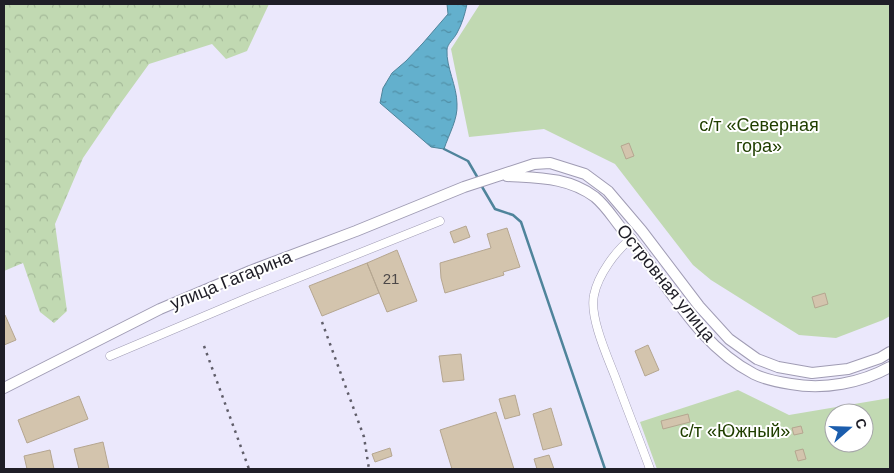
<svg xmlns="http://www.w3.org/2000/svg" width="894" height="473" font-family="Arial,sans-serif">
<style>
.forest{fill:url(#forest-crowns)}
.garden{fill:#c1d9b2;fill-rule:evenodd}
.water{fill:url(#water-ripples);stroke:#4f849b}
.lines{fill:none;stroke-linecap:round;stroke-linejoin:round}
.stream{stroke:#4f849b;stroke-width:2.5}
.building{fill:#d3c4ad;stroke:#b5a690}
.minor-casing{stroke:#a09cb4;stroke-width:9}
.major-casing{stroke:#a09cb4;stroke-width:12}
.minor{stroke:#fff;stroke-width:8}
.major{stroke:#fff;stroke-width:10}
.rail{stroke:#5f5d69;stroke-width:2.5;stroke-dasharray:2.5 5;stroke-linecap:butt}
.labels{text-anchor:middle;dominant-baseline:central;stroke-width:4;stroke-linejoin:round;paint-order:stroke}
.number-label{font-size:15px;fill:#4c4848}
.park-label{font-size:18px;fill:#203f00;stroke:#fff}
.street-label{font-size:18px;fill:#1f1e27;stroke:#fff}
</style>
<defs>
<pattern id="forest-crowns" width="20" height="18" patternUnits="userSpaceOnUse" patternTransform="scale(1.25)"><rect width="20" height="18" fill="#c1d9b2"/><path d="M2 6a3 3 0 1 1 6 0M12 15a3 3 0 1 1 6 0" fill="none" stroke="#a5ba99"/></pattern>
<pattern id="water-ripples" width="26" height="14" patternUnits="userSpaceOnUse" patternTransform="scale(1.25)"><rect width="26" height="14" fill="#63b0cd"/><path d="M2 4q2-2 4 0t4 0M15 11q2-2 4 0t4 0" fill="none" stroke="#518fa6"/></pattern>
</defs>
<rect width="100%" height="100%" fill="#ebe8fc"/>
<path class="forest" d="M4 4H269L247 51 226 59 212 44 149 64 115 111 83 158 55 224 67 311 54 323 40 312 23 263 4 271Z"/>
<path class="garden" d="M480 4H890V316L883 320 836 338 799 335 711 280 693 265 615 164 544 129 469 137 451 49Z
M738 390 789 415 890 398V469H657L640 422ZM834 413H864V443H834Z"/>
<path class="water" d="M447 4H467C465 14 462 24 457 33 454 39 447 44 447 50 446 67 457 86 457 104 458 119 449 134 444 149L431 147 380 103 383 88 392 73 406 61 423 43 448 14Z"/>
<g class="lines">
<path class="stream" d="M444 149 468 161 479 180
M481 185 495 209 513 215 521 222 605 469"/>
</g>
<path class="building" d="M629 143 634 156 626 159 621 146Z
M466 226 470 237 454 243 450 232Z
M507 228 520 267 503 272 504 275 445 293 441 278 440 263 491 248 487 234Z
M397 250 417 301 387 312 367 263Z
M367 263 379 293 322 316 309 286Z
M825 293 828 304 815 308 812 297Z
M5 315 16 340 4 345V316Z
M648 345 659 370 645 376 635 351Z
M461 354 464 380 443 382 439 356Z
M515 395 520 415 505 419 499 399Z
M79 396 88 419 27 443 18 420Z
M551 408 562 445 543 450 533 414Z
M496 412 514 469H452L440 430Z
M688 414 690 422 663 429 661 421Z
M801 426 803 433 794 435 792 428Z
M103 442 109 469H79L74 449Z
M390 448 392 456 375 462 372 454Z
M803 449 806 459 798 461 795 451Z
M50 450 54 469H27L24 456Z
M549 455 554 469H537L534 459Z"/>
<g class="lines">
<defs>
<path id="minor" d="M632 238C616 250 598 275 594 295 589 317 608 358 616 379 627 409 639 439 650 469
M110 356 250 297 440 221"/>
<path id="major" d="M507 176C539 178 568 177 595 197 606 206 613 218 622 229 665 277 694 343 754 374 766 380 778 382 791 384 824 390 861 383 890 367
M4 388 160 309 250 271 356 231 464 187 534 164 550 163 585 174 608 191 642 231 699 306 729 339 757 359 778 367 812 373 848 369 880 358 890 352"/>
</defs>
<use href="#minor" class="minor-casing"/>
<use href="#major" class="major-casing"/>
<use href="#minor" class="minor"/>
<use href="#major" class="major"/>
<path class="rail" d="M322 322 364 437 369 469
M204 346 249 469"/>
</g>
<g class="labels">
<g class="number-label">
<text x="391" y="278">21</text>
</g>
<g class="park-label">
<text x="759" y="125">с/т «Северная<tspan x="759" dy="21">гора»</tspan></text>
<text x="735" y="431">с/т «Южный»</text>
</g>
<g class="street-label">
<text transform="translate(231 280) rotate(-22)">улица Гагарина</text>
<text transform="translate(666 283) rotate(51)">Островная улица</text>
</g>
</g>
<rect width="894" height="473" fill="none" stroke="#1f1e27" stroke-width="10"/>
<g transform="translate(849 428) rotate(70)"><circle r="24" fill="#ffffff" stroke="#a5a5a9"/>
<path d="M0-4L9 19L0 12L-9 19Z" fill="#1b5dad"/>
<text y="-8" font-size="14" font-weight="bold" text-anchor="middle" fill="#1f1e27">С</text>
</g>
</svg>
